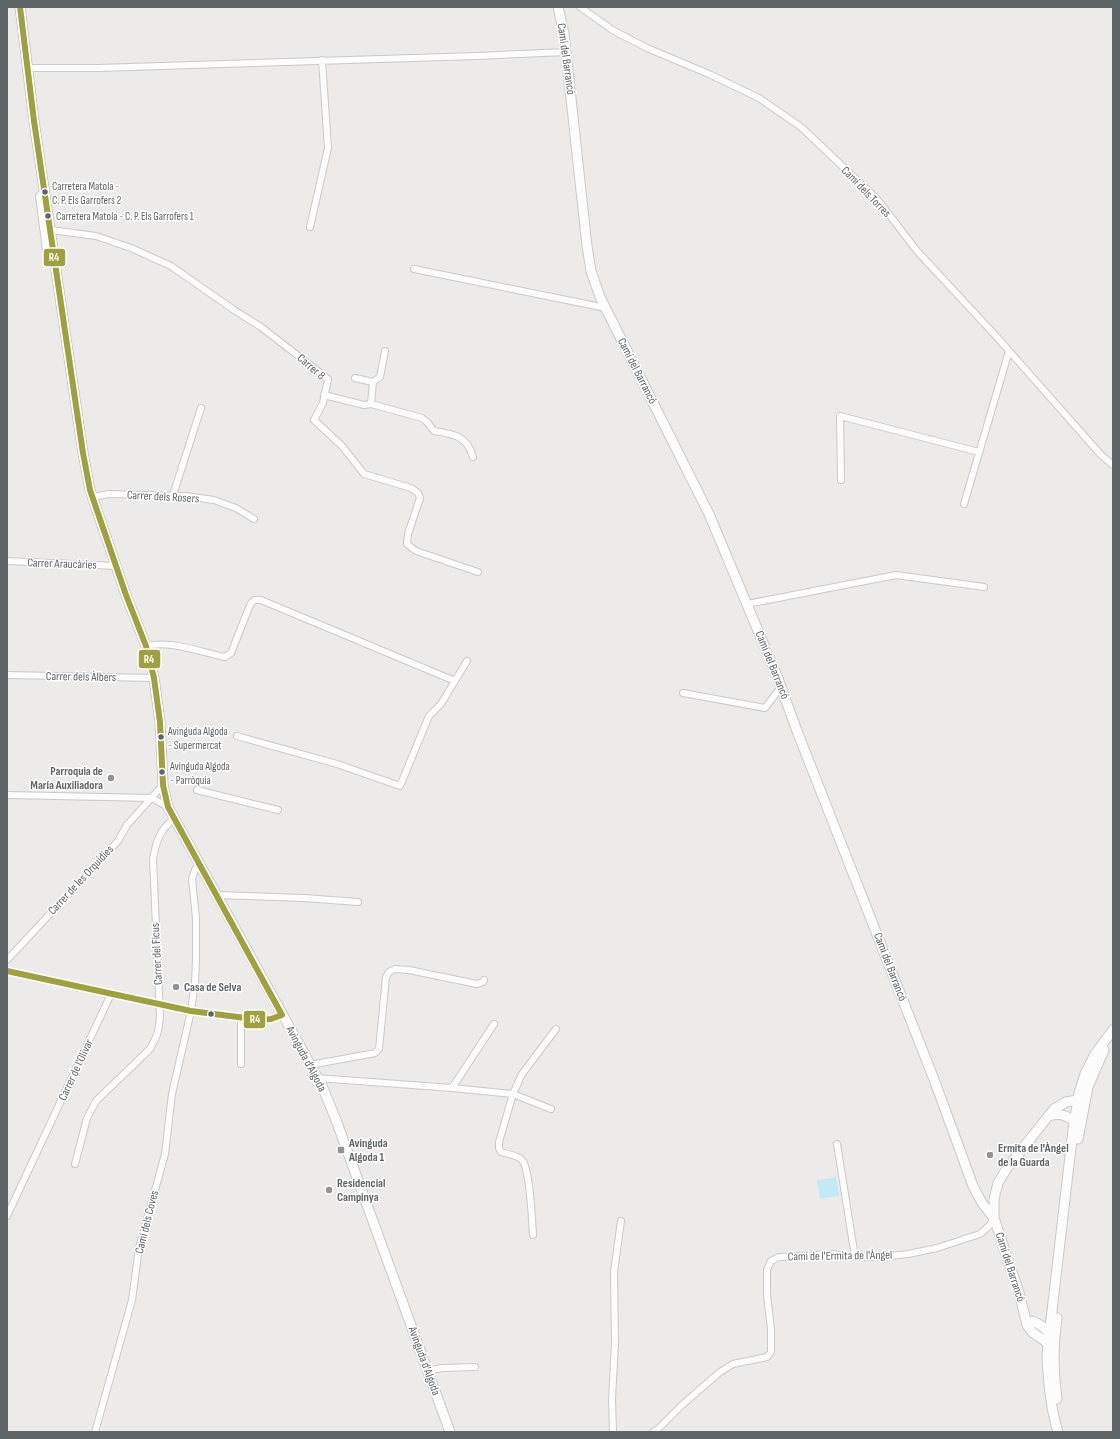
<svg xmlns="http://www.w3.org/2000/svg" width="1120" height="1439" font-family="'Sofia Sans Condensed',sans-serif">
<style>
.water{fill:#c2eaf3}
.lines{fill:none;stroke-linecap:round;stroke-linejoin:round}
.street-casing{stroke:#cac9c9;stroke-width:8}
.secondary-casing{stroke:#c9c9c9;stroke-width:11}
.street{stroke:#fcfcfc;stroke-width:6}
.secondary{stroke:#fcfcfc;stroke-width:9}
.bus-1-casing{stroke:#fff;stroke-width:9}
.bus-1{stroke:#9fa03e;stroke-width:6}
.bus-dot{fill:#5f6466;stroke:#fff;stroke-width:1.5}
.poi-dot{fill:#919394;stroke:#fff;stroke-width:1.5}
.labels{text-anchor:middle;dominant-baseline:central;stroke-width:3;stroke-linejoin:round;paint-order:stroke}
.bus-label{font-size:11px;fill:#5f6466;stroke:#fff;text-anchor:start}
.street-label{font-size:12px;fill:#5f6466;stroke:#fff}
.poi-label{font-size:12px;font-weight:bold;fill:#5f6466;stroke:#fff;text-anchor:start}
.line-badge{stroke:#fff;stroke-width:1.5}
.badge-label{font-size:11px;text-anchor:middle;font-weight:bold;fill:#fff}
</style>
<rect width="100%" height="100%" fill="#edebe9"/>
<path class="water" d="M836 1177 839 1196 820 1199 817 1180Z"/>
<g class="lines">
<defs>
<path id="street" d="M580 7 614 31 647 48 709 74 759 98 801 127 878 200 917 251 995 335 1101 455 1113 465
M28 68H98L476 56 566 52
M45 190 39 196 46 250
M310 227 328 148 322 60
M51 230 96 236 131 248 171 266 234 310 261 327 328 379 323 403 314 420 342 446 364 474 411 488 418 493 420 498 408 534 407 544 416 551 478 572
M414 269 606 308
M385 351 380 377 373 382 371 404 422 418 428 423 434 431C454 434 467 436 473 457
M355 378 373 382
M324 395 364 405 371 404
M841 480 840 416 979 452
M173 495 201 408
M93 497 109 494 185 496 214 500 236 508 254 519
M964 504 1009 351
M7 561 116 566
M747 604 896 575 984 587
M146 646C169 640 201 652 225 657L231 653 250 605C253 600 255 599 261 600L455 681
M7 675 154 678
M683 693 765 708 781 687
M237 736 337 764 400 786 429 716 441 704 467 661
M197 790 278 810
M7 795 152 798 168 807
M216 895 304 898 358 902
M7 960 118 841 127 825 163 785
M7 971 191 1011 261 1020 271 1019 282 1015
M241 1018V1064
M310 1065 375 1053 379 1049 386 977 389 972 395 969 409 970 477 984 483 982 484 980
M317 1078 452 1088 513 1094 551 1109
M452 1088 494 1024
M837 1144 855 1257
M75 1164 87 1118 96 1101 150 1049 157 1035 159 1026 160 1016 153 859C156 842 160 829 174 819
M7 1216 111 994
M533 1235C532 1220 530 1169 522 1160 518 1155 507 1154 501 1152L499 1148V1142L513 1094 522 1074 556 1029
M427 1371 442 1368 475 1367
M95 1432 132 1300 139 1248 165 1154 172 1094 191 1011 195 982 196 961V918L192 879 195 870 199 864
M613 1432 612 1400 615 1343 614 1272 621 1221
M653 1432 658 1429 682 1405 720 1372 733 1364 767 1357 771 1352V1329L767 1295V1270L771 1261 779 1257 832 1254 855 1257H881L908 1254 937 1248 980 1234 989 1226 994 1218"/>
<path id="secondary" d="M20 7 34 121 83 453 90 490 126 595 146 646 154 678 160 722 163 785 168 807 322 1086 336 1120 450 1432
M558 7 564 34 587 246 591 271 600 297 709 514 777 676 797 731 935 1082 973 1186 982 1203 994 1218 1020 1296 1027 1325 1032 1332 1048 1343
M1048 1116C1061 1113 1064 1114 1075 1122
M1078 1139 1088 1087 1104 1050
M994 1218V1199L998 1183 1007 1168 1054 1109 1066 1102 1078 1100
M1057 1318C1053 1345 1053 1372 1057 1399
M1033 1321C1040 1325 1047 1328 1051 1336
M1058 1432C1050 1407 1048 1380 1047 1354L1073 1130 1079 1093 1085 1074 1095 1054 1113 1030"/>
</defs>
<use href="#street" class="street-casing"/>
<use href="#secondary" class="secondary-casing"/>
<use href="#street" class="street"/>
<use href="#secondary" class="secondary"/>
<defs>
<path id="bus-1" d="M7 971 191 1011 261 1020 271 1019 282 1015 168 807 163 785 160 722 154 678 146 646 126 595 90 490 83 453 34 121 20 7"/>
</defs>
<use href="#bus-1" class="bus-1-casing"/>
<use href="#bus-1" class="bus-1"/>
</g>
<g class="bus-dot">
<circle cx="45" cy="192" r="3.5"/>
<circle cx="48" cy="216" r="3.5"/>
<circle cx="161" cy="737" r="3.5"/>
<circle cx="162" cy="772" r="3.5"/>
<circle cx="211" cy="1014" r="3.5"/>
</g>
<g class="poi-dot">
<circle cx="111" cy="778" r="4"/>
<circle cx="176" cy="987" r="4"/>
<rect x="337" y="1146" width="8" height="8" rx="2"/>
<circle cx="990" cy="1155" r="4"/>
<circle cx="329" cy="1190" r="4"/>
</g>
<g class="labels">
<g class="bus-label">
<text x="52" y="186">Carretera Matola -<tspan x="52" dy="14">C. P. Els Garrofers 2</tspan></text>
<text x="56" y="216">Carretera Matola - C. P. Els Garrofers 1</text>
<text x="168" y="731">Avinguda Algoda<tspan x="168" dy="14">- Supermercat</tspan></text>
<text x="170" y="766">Avinguda Algoda<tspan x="170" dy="14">- Parròquia</tspan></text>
</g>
<g class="street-label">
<text transform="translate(566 59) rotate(82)">Camí del Barrancó</text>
<text transform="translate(866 192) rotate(46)">Camí dels Torres</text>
<text transform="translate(311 367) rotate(41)">Carrer 8</text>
<text transform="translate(637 371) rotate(63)">Camí del Barrancó</text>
<text transform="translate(163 497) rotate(3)">Carrer dels Rosers</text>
<text transform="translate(62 564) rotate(2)">Carrer Araucàries</text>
<text transform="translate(772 665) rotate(68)">Camí del Barrancó</text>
<text transform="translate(81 677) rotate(1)">Carrer dels Àlbers</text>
<text transform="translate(81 880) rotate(-47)">Carrer de les Orquídies</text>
<text transform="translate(157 954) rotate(-93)">Carrer del Ficus</text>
<text transform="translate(890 967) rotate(69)">Camí del Barrancó</text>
<text transform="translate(306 1059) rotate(62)">Avinguda d'Algoda</text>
<text transform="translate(76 1070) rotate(-65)">Carrer de l'Olivar</text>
<text transform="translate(147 1222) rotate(-76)">Camí dels Coves</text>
<text transform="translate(840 1256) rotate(-1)">Camí de l'Ermita de l'Àngel</text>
<text transform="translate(1010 1267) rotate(72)">Camí del Barrancó</text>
<text transform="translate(424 1361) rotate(70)">Avinguda d'Algoda</text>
</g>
<g class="poi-label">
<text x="103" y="771" text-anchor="end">Parroquia de<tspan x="103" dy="14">María Auxiliadora</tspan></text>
<text x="184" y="987">Casa de Selva</text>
<text x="349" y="1143">Avinguda<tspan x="349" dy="14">Algoda 1</tspan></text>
<text x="998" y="1148">Ermita de l'Àngel<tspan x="998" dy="14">de la Guarda</tspan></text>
<text x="337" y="1183">Residencial<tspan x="337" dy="14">Campinya</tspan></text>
</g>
</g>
<g class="line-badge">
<rect x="43" y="248" width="23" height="19" rx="4" fill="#9fa03e"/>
<rect x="138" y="649" width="23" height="20" rx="4" fill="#9fa03e"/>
<rect x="243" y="1010" width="23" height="19" rx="4" fill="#9fa03e"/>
</g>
<g class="badge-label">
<text x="54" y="261">R4</text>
<text x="149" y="663">R4</text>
<text x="255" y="1023">R4</text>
</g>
<rect width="1120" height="1439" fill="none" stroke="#5f6466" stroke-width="16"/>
</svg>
